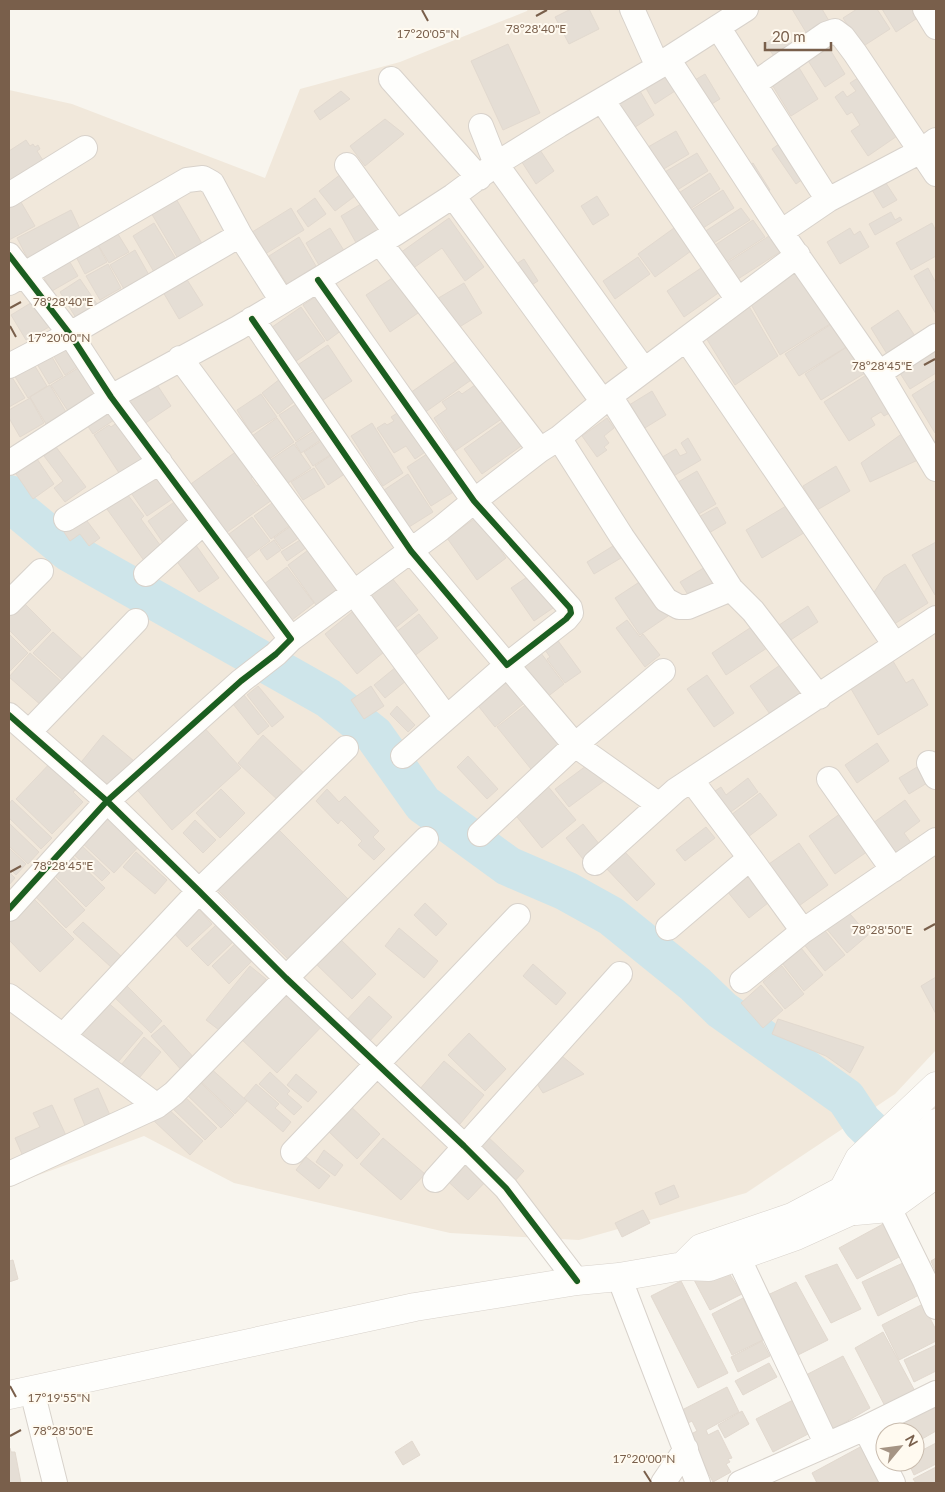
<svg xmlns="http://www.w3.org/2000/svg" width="945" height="1492" font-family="Lato,sans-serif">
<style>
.residential{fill:#f1e8db}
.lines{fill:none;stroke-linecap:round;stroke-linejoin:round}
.river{stroke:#cee5ea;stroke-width:40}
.building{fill:#e5ded5;stroke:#e2d9cf}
.minor-casing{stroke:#d8d2cb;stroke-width:26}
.tertiary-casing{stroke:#d8d2cb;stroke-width:29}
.secondary-casing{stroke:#d8d2cb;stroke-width:29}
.minor{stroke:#fefefc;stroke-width:24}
.tertiary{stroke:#fefefc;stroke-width:28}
.secondary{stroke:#fefefc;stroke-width:28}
.cycleway-casing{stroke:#fffaf0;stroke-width:9}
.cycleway{stroke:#1b5e20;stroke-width:6}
.ticks{fill:none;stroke:#795f4b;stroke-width:2}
.ticks-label{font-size:12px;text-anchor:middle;fill:#795f4b;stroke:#fffaf0;stroke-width:4;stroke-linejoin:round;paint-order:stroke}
</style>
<rect width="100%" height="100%" fill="#f8f5ee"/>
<path class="residential" d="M528 9H936V1050L895 1094 746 1193 579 1240 450 1233 234 1183 144 1136 9 1186V90L72 104 265 178 300 89 400 62 527 11Z"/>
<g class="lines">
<path class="river" d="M9 495 20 511 68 551 328 698 374 735 423 804 508 866 566 891 611 916 695 984 722 1010 846 1098 862 1122 909 1167"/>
</g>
<path class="building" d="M571 9H589L599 29 569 44 555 17Z
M792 9H822L832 26 810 39Z
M857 9H877L890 29 862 47 843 18Z
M882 9H918L922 15 896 32Z
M781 32 793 49 777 60 765 44Z
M826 43 845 74 825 87 805 56Z
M508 44 540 113 503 130 471 61Z
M798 66 818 99 791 116 771 83Z
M663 71 675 91 655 104 643 83Z
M705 74 720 99 710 105 695 80Z
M861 76 900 134 868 156 851 131 860 125 852 112 847 115 835 97 843 91 847 97 856 91 850 83Z
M341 91 350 99 320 120 314 111Z
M640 91 654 115 629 131 614 107Z
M385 119 404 134 365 166 350 146Z
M676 131 689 154 662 170 648 147Z
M26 140 30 146 33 144 35 147 38 145 40 149 37 151 44 162 9 183V151Z
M783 141 807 176 796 184 772 149Z
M536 144 554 171 536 184 518 156Z
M697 153 708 171 674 192 663 173Z
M753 163 770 190 764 194 747 167Z
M710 173 720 189 684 213 674 196Z
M341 174 355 196 335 211 319 191Z
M882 177 897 200 883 208 869 185Z
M723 190 734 208 700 230 688 212Z
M597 196 609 215 593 225 581 206Z
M18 197 35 226 9 240V202Z
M175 197 204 247 180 262 150 211Z
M315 198 326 214 308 227 297 211Z
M366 201 384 233 359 248 341 216Z
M291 208 304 230 262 256 249 234Z
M741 208 750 220 709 246 701 234Z
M71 210 82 233 29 261 17 238Z
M891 212 895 220 900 217 902 220 875 235 869 224Z
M449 218 484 267 465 281 442 248 412 269 400 253Z
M753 220 765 237 720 266 709 249Z
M154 223 176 259 154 272 133 236Z
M932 223 936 231V256L911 270 896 243Z
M113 226 129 252 109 263 94 238Z
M330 228 348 257 323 272 306 243Z
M674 228 691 251 655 277 638 254Z
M850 228 854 235 860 231 869 247 840 264 827 242Z
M769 236 780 252 738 279 727 263Z
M299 237 316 266 287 284 269 256Z
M94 238 107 262 85 274 72 249Z
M135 250 149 275 124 289 110 265Z
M64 252 78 276 52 291 38 268Z
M638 257 650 274 615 299 603 281Z
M524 259 538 281 527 288 513 266Z
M108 264 121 288 100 300 86 276Z
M707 264 724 289 684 317 667 291Z
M928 268 936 283V314L914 276Z
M798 271 830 324 780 355 749 301Z
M397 275 421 311 390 332 366 295Z
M186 278 203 305 179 319 163 292Z
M80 279 97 304 76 318 60 292Z
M464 283 482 313 453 331 435 300Z
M318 295 342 330 327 341 303 305Z
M34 301 49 327 26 340 11 315Z
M747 303 778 356 735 385 703 333Z
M301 307 325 341 289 366 265 332Z
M898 310 915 336 887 354 871 328Z
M833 323 848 346 799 376 785 354Z
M63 338 80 365 65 375 48 347Z
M853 343 870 370 821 400 805 374Z
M328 345 352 381 314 406 290 370Z
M936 347V373L910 389 898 370Z
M48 350 63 376 49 384 34 359Z
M30 358 47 386 28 398 11 370Z
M460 358 474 378 424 413 410 393Z
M78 368 96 396 70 414 51 385Z
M871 372 895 410 884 416 881 412 871 418 875 425 849 441 824 402Z
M10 374 25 398 9 407V375Z
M285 375 302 396 278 414 262 393Z
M152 377 171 406 141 426 121 397Z
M936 380V432L935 433 912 395Z
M50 385 66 412 46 424 30 397Z
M475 385 487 403 492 400 503 418 455 451 434 418 447 409 442 402 459 391 462 394Z
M652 391 666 415 635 434 621 410Z
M261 394 277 417 251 433 237 410Z
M30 398 44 423 20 437 9 418V410Z
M304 399 321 424 296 441 279 415Z
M107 408 114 420 93 434 85 422Z
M402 410 431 448 415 459 406 446 394 453 377 428 385 423 387 425 394 421 391 417Z
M277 418 294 442 268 460 252 436Z
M607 418 614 428 604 436 609 443 604 447 607 450 597 457 582 436Z
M506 419 524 444 482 474 464 449Z
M118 422 148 458 121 476 94 435 109 425 111 427Z
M372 423 403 473 383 486 351 436Z
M322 426 328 435 301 453 295 443Z
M903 433 918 460 870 482 861 463Z
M329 436 338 450 313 466 304 452Z
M688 438 701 460 670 478 659 459 676 449 680 456 687 453 681 443Z
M294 444 311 468 285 485 269 461Z
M244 446 262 471 251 478 257 486 268 479 279 495 223 535 188 486Z
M56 447 86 487 65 502 54 488 63 481 44 456Z
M339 450 352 469 328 485 315 466Z
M430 452 455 491 431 506 407 467Z
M33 453 54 484 33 499 12 468Z
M836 466 850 491 817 510 803 486Z
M314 468 325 487 303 500 291 482Z
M697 471 716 504 692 518 673 485Z
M156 472 174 498 147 516 129 490Z
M408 474 433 512 409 527 384 490Z
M124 490 144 516 141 519 163 549 145 562 104 505Z
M279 498 296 521 271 539 254 516Z
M177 500 195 526 166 547 148 521Z
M791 503 807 531 762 558 746 530Z
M717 507 726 523 702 537 693 520Z
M84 517 100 538 89 546 80 534 70 541 64 532Z
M252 517 270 541 247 558 229 534Z
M477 517 506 558 477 580 447 538Z
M298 521 306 533 282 549 274 538Z
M308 535 313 543 287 561 281 552Z
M274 540 281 550 267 560 260 550Z
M193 541 219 578 199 592 173 556Z
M936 542V594L935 595 912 555Z
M315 545 344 584 316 605 288 565Z
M613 546 621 558 594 574 587 562Z
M905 564 928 603 891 626 871 597 884 577Z
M707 566 719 585 692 601 680 582Z
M287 567 314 603 292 620 264 584Z
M387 572 418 610 394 629 364 592Z
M530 575 553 608 534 621 511 588Z
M644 579 668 616 640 635 615 598Z
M23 602 51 630 30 651 9 630V616Z
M808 606 818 622 786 643 776 627Z
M352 612 384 652 357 674 325 634Z
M419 614 438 638 413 657 395 633Z
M627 620 640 637 643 634 660 655 645 667 616 628Z
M756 624 770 646 726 675 712 653Z
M53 632 85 661 66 683 33 653Z
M9 634 28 653 9 672Z
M553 634 581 672 565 683 547 659 550 657 540 643Z
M538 649 564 684 542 701 515 666Z
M30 653 63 683 42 706 9 677Z
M890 656 906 683 913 679 928 705 878 735 847 682Z
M786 661 807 693 772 717 750 686Z
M396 667 407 680 385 698 374 685Z
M505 671 528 700 495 727 472 698Z
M707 675 734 713 714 727 687 689Z
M258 686 284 717 272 727 247 695Z
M371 686 384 706 364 719 351 700Z
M244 695 269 726 258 735 233 704Z
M528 703 565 749 535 774 497 727Z
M397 706 415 725 408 732 390 714Z
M201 724 241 768 172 830 133 785Z
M103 735 134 761 109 792 78 766Z
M263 735 305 774 280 802 238 763Z
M877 743 889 761 857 783 845 765Z
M468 756 498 789 487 799 457 767Z
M54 759 81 785 73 792 83 802 52 834 16 799Z
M590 763 604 781 569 807 555 789Z
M922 764 932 780 909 794 899 778Z
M748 778 758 792 728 814 712 793 721 787 726 795Z
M546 784 576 820 542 848 513 812Z
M221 789 245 813 220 838 196 813Z
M327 789 339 802 345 796 379 831 373 837 385 849 374 860 358 845 362 841 341 820 338 824 316 801Z
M760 793 777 815 748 837 731 815Z
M12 800 52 838 41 849 9 818V804Z
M905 800 920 821 904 833 914 847 891 863 866 828Z
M105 810 141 844 114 873 78 839Z
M844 811 871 849 835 874 809 836Z
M195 820 216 840 203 853 183 833Z
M9 823 39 852 28 864 9 846Z
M583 824 600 845 583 859 566 838Z
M706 827 715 838 685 861 676 850Z
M277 828 350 901 290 961 217 889Z
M77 841 110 873 102 881 68 849Z
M799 843 828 885 796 908 766 866Z
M9 848 26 864 16 875 9 868Z
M624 851 655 884 637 901 606 868Z
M68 852 105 888 86 907 50 871Z
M136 852 167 880 155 894 123 867Z
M9 872 15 878 9 885Z
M48 872 85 910 66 928 29 890Z
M751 872 773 899 749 918 727 891Z
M29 894 74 939 40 972 9 940V914Z
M425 903 447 924 436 936 414 915Z
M197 907 212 924 187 947 171 930Z
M845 908 868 935 847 953 824 926Z
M83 922 122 957 112 968 73 932Z
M217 924 234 941 208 966 191 949Z
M822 927 845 955 825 971 803 943Z
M399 928 438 961 424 978 385 946Z
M337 936 376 974 352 999 313 961Z
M238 941 255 958 229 984 212 966Z
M801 948 823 975 804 991 782 963Z
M533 964 566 993 556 1005 523 976Z
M250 966 266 979 223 1033 206 1020Z
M782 966 804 994 785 1009 763 982Z
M936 977V1014L921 986Z
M123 982 162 1021 151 1033 111 994Z
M761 985 783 1010 763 1028 741 1003Z
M289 986 326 1022 277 1073 240 1038Z
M369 996 392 1017 367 1044 344 1023Z
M105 1000 143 1033 112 1069 74 1036Z
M778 1019 864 1047 850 1073 826 1056 772 1034Z
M164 1025 197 1061 184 1073 151 1036Z
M469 1033 506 1069 485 1091 448 1055Z
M144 1037 161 1052 134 1084 117 1070Z
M557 1052 584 1074 543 1093 534 1079Z
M444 1061 484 1095 460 1124 419 1090Z
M208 1066 247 1101 235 1114 197 1078Z
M270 1072 290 1091 287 1094 302 1107 294 1115 259 1084Z
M296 1074 317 1092 308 1102 287 1085Z
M196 1078 234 1115 221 1128 183 1091Z
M256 1084 279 1104 275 1108 291 1122 283 1132 244 1098Z
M98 1088 113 1122 88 1133 74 1099Z
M181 1093 217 1128 205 1140 169 1105Z
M348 1104 380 1134 357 1159 326 1129Z
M52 1105 69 1142 25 1161 15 1138 40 1127 33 1113Z
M166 1107 203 1141 190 1155 153 1120Z
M485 1134 524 1171 512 1184 473 1146Z
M383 1138 425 1174 401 1200 360 1164Z
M324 1150 343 1165 335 1176 316 1162Z
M463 1153 489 1178 468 1200 442 1176Z
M306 1157 330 1176 319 1189 296 1170Z
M674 1185 679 1197 660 1205 655 1193Z
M643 1210 650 1223 622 1237 615 1223Z
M883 1224 901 1256 857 1279 839 1248Z
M936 1258V1273L931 1261Z
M13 1260 18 1279 9 1282V1261Z
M905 1262 921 1294 878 1316 862 1282Z
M837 1264 861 1309 831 1323 805 1276Z
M724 1265 742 1294 710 1310 692 1276Z
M681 1281 728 1373 698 1388 651 1296Z
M796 1282 828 1340 790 1359 761 1298Z
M743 1298 763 1340 732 1355 712 1314Z
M923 1304 936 1330V1341L899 1360 882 1325Z
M883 1332 916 1393 887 1410 855 1348Z
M762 1341 770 1356 738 1372 731 1357Z
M936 1345V1371L914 1382 904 1360Z
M843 1356 870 1408 832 1430 804 1376Z
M769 1363 777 1377 743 1395 735 1381Z
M727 1387 739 1412 706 1430 708 1435 718 1430 732 1458 728 1459 730 1462 726 1464 731 1472 713 1482 689 1435 697 1431 692 1421 688 1423 682 1410Z
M795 1399 812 1432 773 1452 756 1419Z
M934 1406 936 1410V1431L915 1443V1432H895L892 1428Z
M742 1411 749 1424 725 1438 718 1425Z
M412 1441 420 1455 403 1465 395 1452Z
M936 1443V1464L914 1475 908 1462H915V1454Z
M862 1446 882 1483H817L812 1473Z
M9 1448H10L11 1452H15L21 1483H9Z
M936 1467V1483H916L913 1479Z"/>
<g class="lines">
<defs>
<path id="minor" d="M632 9 658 67
M746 9 668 59 781 232 879 373 936 469
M925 9 936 27
M718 27 828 200
M391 79 479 178
M754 84 826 34 835 31 843 37 855 53 936 174
M602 100 738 300
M481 126 496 164 644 370
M347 165 396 233
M9 195 85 148
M453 196 603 402
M781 232 828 200 921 151 936 140
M380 243 540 450
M9 255 70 334 111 397 291 639 276 654 241 681 107 801 9 909
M9 283 187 180 203 178 212 183 240 235 282 301
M252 319 411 551 507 665 566 619 571 613 570 608 474 501 318 280
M686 339 895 645
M180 358 446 717
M9 366 70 334 240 235
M879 373 936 336
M610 396 731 589 753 611 819 697
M559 438 622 537 666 600 679 607H688L731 589
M9 463 111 397 238 328 396 233 453 196 496 164 559 125 658 67 668 59
M66 519 160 462
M146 574 204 522
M9 603 41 571
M291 639 440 529 474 501 540 450 559 438 610 396 798 255
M9 715 107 801 199 891 286 978 464 1146 506 1188 577 1281
M29 732 136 621
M403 756 507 665 575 745 658 804
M929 763 936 777
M829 779 893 870
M480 834 575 745 663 671
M750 858 803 931
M595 863 676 790 936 618
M668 928 750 858 692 781
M742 981 803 931 936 840
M9 996 157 1106 174 1093 286 978 426 839
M63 1036 199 891 346 748
M293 1152 518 916
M9 1174 157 1106
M435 1180 620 974
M889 1208 925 1281 936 1307
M738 1257 827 1445
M619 1277 698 1483
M32 1391 55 1483
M865 1428 893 1483
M663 1483 686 1449
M740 1483 865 1428 936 1393"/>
<path id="tertiary" d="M843 1190 859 1159 936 1086
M856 1211 889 1208 936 1174"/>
<path id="secondary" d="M683 1266 701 1248 792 1217 843 1190 930 1130 936 1123
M9 1395 415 1307 577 1281 619 1277 683 1266 709 1267 796 1236 880 1198 936 1151"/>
</defs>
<use href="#minor" class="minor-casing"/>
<use href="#tertiary" class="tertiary-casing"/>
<use href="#secondary" class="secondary-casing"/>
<use href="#minor" class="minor"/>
<use href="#tertiary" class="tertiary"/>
<use href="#secondary" class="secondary"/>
<defs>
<path id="cycleway" d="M9 255 70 334 111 397 291 639 276 654 241 681 107 801 9 909
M252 319 411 551 507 665 566 619 571 613 570 608 474 501 318 280
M9 715 107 801 199 891 286 978 464 1146 506 1188 577 1281"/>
</defs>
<use href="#cycleway" class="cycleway-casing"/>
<use href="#cycleway" class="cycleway"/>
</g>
<path class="ticks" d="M422 10 428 21M536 16 547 10M10 308 21 302M10 326 16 337M924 365 935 359M10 872 21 866M924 930 935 924M10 1386 16 1397M10 1436 21 1430M644 1471 651 1482"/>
<g class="ticks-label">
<text x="536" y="33">78°28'40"E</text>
<text x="428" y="38">17°20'05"N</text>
<text x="63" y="306">78°28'40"E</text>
<text x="59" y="342">17°20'00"N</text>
<text x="882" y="370">78°28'45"E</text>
<text x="63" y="870">78°28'45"E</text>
<text x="882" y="934">78°28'50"E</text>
<text x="59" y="1402">17°19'55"N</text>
<text x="63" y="1435">78°28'50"E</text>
<text x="644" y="1463">17°20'00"N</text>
</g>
<rect width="945" height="1492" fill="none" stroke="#795f4b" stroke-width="20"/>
<g transform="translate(900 1447) rotate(61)"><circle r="24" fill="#fffaf0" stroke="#c9bcae"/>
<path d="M0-4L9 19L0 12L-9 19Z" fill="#a59484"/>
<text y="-8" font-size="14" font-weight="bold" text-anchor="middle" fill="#795f4b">N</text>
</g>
<path d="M765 42v8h66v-8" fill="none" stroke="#795f4b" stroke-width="2.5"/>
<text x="772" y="42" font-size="15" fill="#795f4b" stroke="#fffaf0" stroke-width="4" paint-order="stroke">20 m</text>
</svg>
